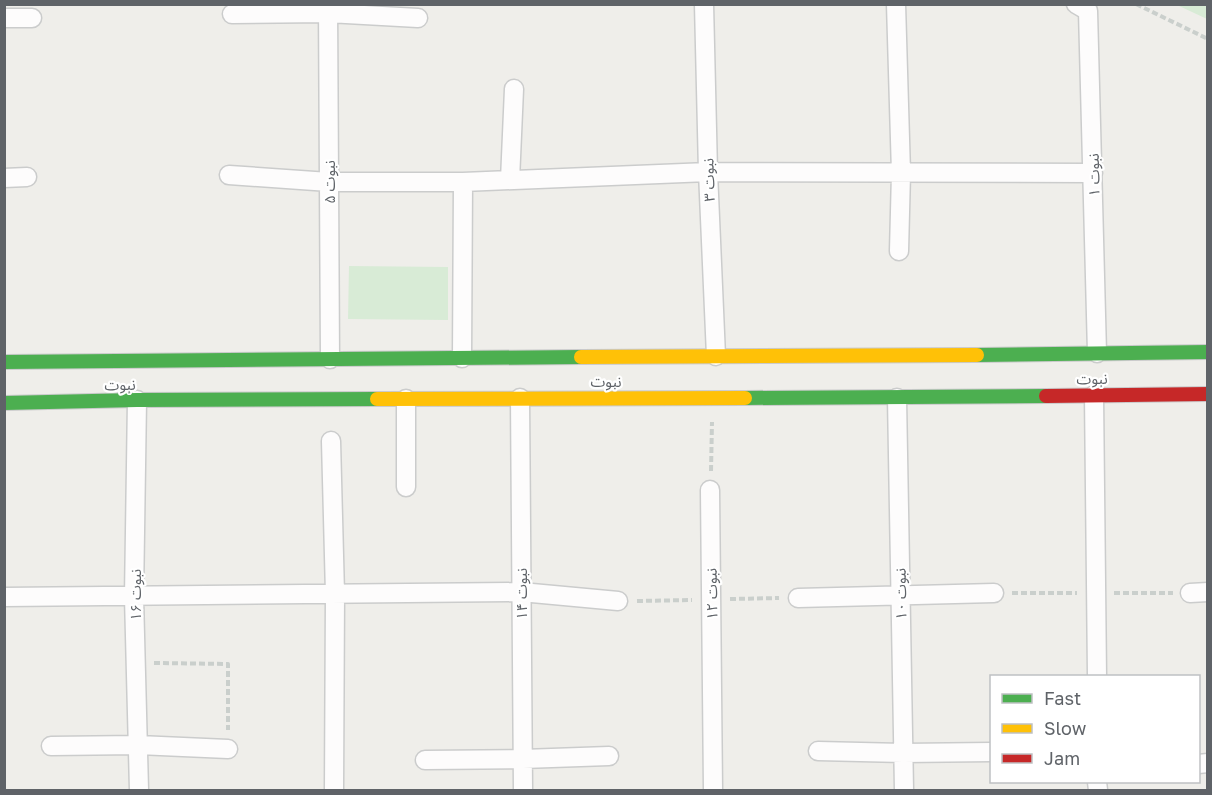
<svg xmlns="http://www.w3.org/2000/svg" width="1212" height="795" font-family="'Golos Text','Noto Sans Arabic',sans-serif">
<style>
.green{fill:#d8ebd6}
.lines{fill:none;stroke-linecap:round;stroke-linejoin:round}
.street-casing{stroke:#cbcccc;stroke-width:21}
.fast-casing{stroke:#cacacb;stroke-width:16}
.slow-casing{stroke:#cacacb;stroke-width:16}
.jam-casing{stroke:#cacacb;stroke-width:16}
.path{stroke:#cacfcc;stroke-width:4;stroke-dasharray:6 3;stroke-linecap:butt}
.street{stroke:#fdfcfc;stroke-width:18}
.fast{stroke:#4caf50;stroke-width:14}
.slow{stroke:#ffc107;stroke-width:14}
.jam{stroke:#c62828;stroke-width:14}
.labels{text-anchor:middle;dominant-baseline:central;stroke-width:4.5;stroke-linejoin:round;paint-order:stroke}
.street-label{font-size:15px;fill:#5f6368;stroke:#fff}
</style>
<rect width="100%" height="100%" fill="#efeeea"/>
<path class="green" d="M1177 5H1207V19Z
M349 266 448 267V320L348 319Z"/>
<g class="lines">
<defs>
<path id="street" d="M328 4 330 359
M704 4 708 172 716 356
M896 4 901 173 899 251
M1076 4 1088 11 1097 353
M232 14 328 13 418 18
M4 18H32
M229 175 329 182H463L708 172 1093 173
M4 178 27 177
M510 180 514 89
M462 358 463 182
M1094 395 1097 676
M520 398 523 790
M897 398 904 790
M406 399V487
M137 400 134 597 139 790
M331 441 335 594 334 790
M710 490 713 790
M1190 593 1208 592
M4 597 521 592 618 601
M798 598 994 593
M51 746 138 745 228 749
M818 751 903 753 992 752
M425 760 523 759 609 756
M1198 764 1208 763
M1097 782 1098 790"/>
<path id="fast" d="M977 355 1208 352
M4 362 581 357
M745 398 1046 396
M4 403 137 400 377 399"/>
<path id="slow" d="M581 357 977 355
M377 399 745 398"/>
<path id="jam" d="M1046 396 1208 394"/>
</defs>
<use href="#street" class="street-casing"/>
<use href="#fast" class="fast-casing"/>
<use href="#slow" class="slow-casing"/>
<use href="#jam" class="jam-casing"/>
<path class="path" d="M1136 4 1208 39
M711 471 712 422
M1012 593H1077
M1114 593H1173
M730 599 779 598
M637 601 692 600
M154 663 228 664V730"/>
<use href="#street" class="street"/>
<use href="#fast" class="fast"/>
<use href="#slow" class="slow"/>
<use href="#jam" class="jam"/>
</g>
<g class="labels">
<g class="street-label">
<text transform="translate(1093 175) rotate(-91)">نبوت ۱</text>
<text transform="translate(708 180) rotate(-92)">نبوت ۳</text>
<text transform="translate(329 182) rotate(-90)">نبوت ۵</text>
<text transform="translate(1092 378) rotate(-1)">نبوت</text>
<text x="606" y="381">نبوت</text>
<text transform="translate(120 384) rotate(-1)">نبوت</text>
<text transform="translate(521 594) rotate(-90)">نبوت ۱۴</text>
<text transform="translate(711 594) rotate(-91)">نبوت ۱۲</text>
<text transform="translate(900 594) rotate(-91)">نبوت ۱۰</text>
<text transform="translate(135 595) rotate(-90)">نبوت ۱۶</text>
</g>
</g>
<rect width="1212" height="795" fill="none" stroke="#5f6368" stroke-width="12"/>
<rect x="990" y="675" width="210" height="108" fill="#ffffff" stroke="#bfc1c3" stroke-width="1.5"/>
<rect x="1002" y="694" width="30" height="9" fill="#4caf50" stroke="#bfc1c3" stroke-width="1.5"/>
<text x="1044" y="705" font-size="18" fill="#5f6368">Fast</text>
<rect x="1002" y="724" width="30" height="9" fill="#ffc107" stroke="#bfc1c3" stroke-width="1.5"/>
<text x="1044" y="735" font-size="18" fill="#5f6368">Slow</text>
<rect x="1002" y="754" width="30" height="9" fill="#c62828" stroke="#bfc1c3" stroke-width="1.5"/>
<text x="1044" y="765" font-size="18" fill="#5f6368">Jam</text>
</svg>
